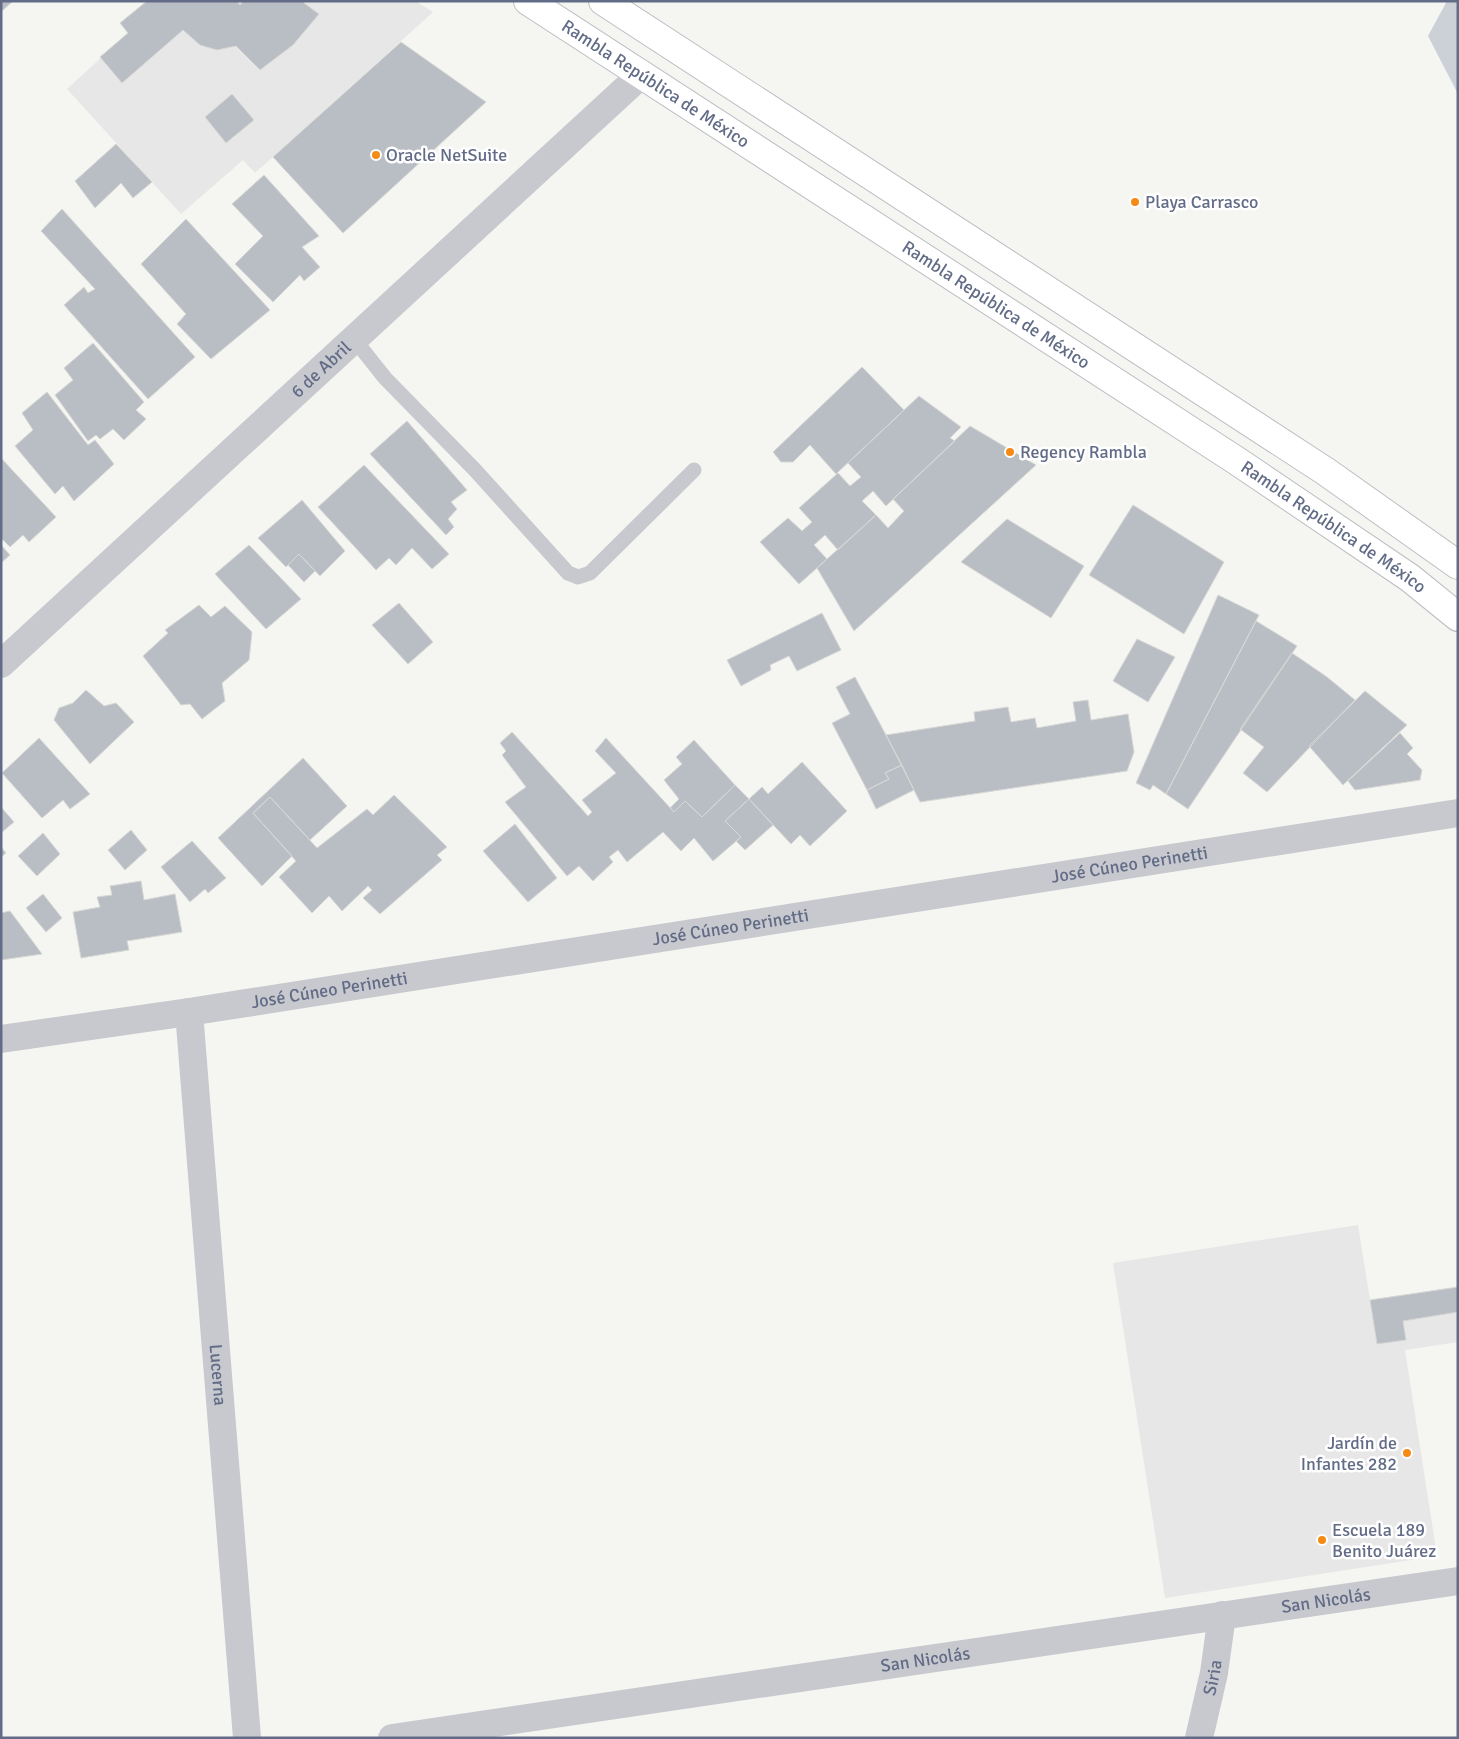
<svg xmlns="http://www.w3.org/2000/svg" width="1459" height="1739" font-family="Signika,sans-serif">
<style>
.built{fill:#e6e7e6}
.water{fill:#ccd1d8}
.building{fill:#b9bdc4;stroke:#d7d8d5}
.lines{fill:none;stroke-linecap:round;stroke-linejoin:round}
.primary-casing{stroke:#bcbec3;stroke-width:30}
.service{stroke:#c8c9ce;stroke-width:15}
.minor{stroke:#c8c9ce;stroke-width:28}
.primary{stroke:#fff;stroke-width:28}
.poi-dot{fill:#f58a14;stroke:#fff;stroke-width:2}
.labels{text-anchor:middle;dominant-baseline:central;stroke-width:5;stroke-linejoin:round;paint-order:stroke}
.street-label{font-size:18px;fill:#626c87;stroke:#fff}
.poi-label{font-size:18px;fill:#626c87;stroke:#fff;text-anchor:start}
</style>
<rect width="100%" height="100%" fill="#f5f6f2"/>
<path class="built" d="M147 1H415L433 12 255 173 243 160 181 214 67 89 128 33 120 23Z
M1358 1225 1370 1300 1458 1287V1342L1405 1350 1437 1556 1165 1598 1113 1263Z"/>
<path class="water" d="M1447 1H1458V94L1428 36Z"/>
<path class="building" d="M1 1H13L2 11Z
M147 1H237L240 5 243 1H306L304 3 319 14 293 45 260 70 236 46 217 50 200 45 183 30 122 83 100 57 128 33 120 23Z
M401 42 486 102 343 233 273 157Z
M232 94 254 120 226 143 205 117Z
M116 144 152 182 133 198 121 183 95 208 75 181Z
M264 175 319 236 302 247 320 267 304 281 300 275 273 302 235 264 263 236 232 204Z
M62 209 195 357 148 399 64 305 84 287 88 293 95 289 41 231Z
M186 219 270 310 211 359 177 324 186 314 141 264Z
M93 343 144 402 136 410 146 419 124 440 113 429 100 439 96 435 88 441 55 395 73 380 64 368Z
M862 367 904 410 836 474 810 445 793 462H781L773 452Z
M47 392 88 445 95 440 114 464 74 501 63 486 55 494 15 446 33 430 22 413Z
M919 396 961 427 950 438 955 441 886 506 873 491 862 501 876 515 838 550 825 535 814 545 827 559 799 584 760 542 788 518 802 531 812 522 799 508 838 473 850 486 861 477 848 463Z
M407 421 467 490 451 502 457 509 448 519 454 527 446 535 370 454Z
M970 426 1036 465 854 631 817 568 876 515 888 528 904 511 893 499Z
M1 458 56 517 29 542 23 535 10 547 1 538Z
M364 465 449 554 432 569 412 548 396 565 389 558 376 570 318 507Z
M302 500 345 551 320 576 299 554 286 567 258 538Z
M1133 505 1224 562 1184 634 1089 575Z
M1007 519 1084 566 1051 618 961 562Z
M1 545 10 555 1 563Z
M249 545 301 599 266 629 215 574Z
M299 554 315 571 304 582 288 565Z
M1218 595 1259 615 1166 794 1153 785 1150 790 1136 783Z
M399 603 433 642 408 664 372 625Z
M199 605 211 617 225 606 252 632 249 660 222 683 225 701 202 719 190 704 181 705 143 656 168 633 165 630Z
M822 613 841 650 797 671 789 656 770 665 771 670 741 686 727 660Z
M1256 621 1297 646 1188 809 1166 794Z
M1137 639 1175 657 1148 702 1113 681Z
M1292 653 1327 677 1355 700 1267 792 1243 773 1264 747 1240 729Z
M855 677 902 765 885 773 889 779 867 790 832 723 850 714 836 687Z
M86 690 104 706 116 703 134 722 90 764 54 720 59 708 73 703Z
M1365 691 1407 725 1343 785 1309 746Z
M1088 700 1091 720 1128 714 1134 752 1127 771 920 802 886 735 975 721 974 712 1008 707 1011 722 1035 718 1037 728 1076 721 1073 702Z
M512 732 588 816 592 812 582 800 616 773 595 751 606 738 674 812 685 801 702 817 735 785 749 799 725 821 741 837 713 861 694 838 681 851 663 832 627 862 618 850 609 857 613 862 593 881 579 866 567 876 505 802 526 787 502 755 506 751 500 743Z
M1400 733 1413 748 1407 754 1422 770 1420 780 1355 790 1348 781Z
M39 738 90 794 70 809 63 800 42 818 2 773Z
M694 740 735 785 702 817 685 801 674 812 670 808 679 799 664 780 682 764 676 757Z
M303 758 347 806 310 840 270 797 253 813 292 856 262 886 218 838Z
M802 762 847 811 810 846 800 835 791 844 749 799 762 787 768 794Z
M902 765 914 790 876 809 867 790 889 779 885 773Z
M394 795 447 847 437 855 442 860 380 914 363 898 372 890 368 886 342 911 329 896 312 913 279 877 296 861 253 813 270 797 317 848 367 809 373 815Z
M749 799 773 825 745 850 736 841 741 837 725 821Z
M1 807 14 822 1 833Z
M515 824 557 878 528 902 483 851Z
M131 830 147 850 125 870 108 850Z
M43 833 60 854 37 876 18 856Z
M192 841 226 878 208 893 205 889 190 902 161 867Z
M1 847 6 853 1 857Z
M141 881 144 900 175 894 182 932 127 941 129 950 81 958 73 912 100 907 97 897 112 895 110 886Z
M43 894 62 918 46 932 26 908Z
M10 911 42 954 1 960V913Z
M1458 1287V1312L1403 1321 1406 1340 1377 1344 1370 1300Z"/>
<g class="lines">
<defs>
<g id="primary">
<path id="s6" d="M528 1 1237 461 1410 578 1458 617"/>
<path d="M603 1 1325 471 1458 565"/>
</g>
</defs>
<use href="#primary" class="primary-casing"/>
<path class="service" d="M354 339 385 378 475 470 568 573 578 577 590 573 694 470"/>
<g class="minor">
<path id="s1" d="M1 664 642 74"/>
<path id="s2" d="M189 1012 247 1738"/>
<path id="s3" d="M1 1039 189 1012 1458 813"/>
<path id="s4" d="M392 1738 1458 1581"/>
<path id="s5" d="M1199 1738 1214 1673 1222 1615"/>
</g>
<use href="#primary" class="primary"/>
</g>
<g class="poi-dot">
<circle cx="376" cy="155" r="5"/>
<circle cx="1135" cy="202" r="5"/>
<circle cx="1010" cy="452" r="5"/>
<circle cx="1407" cy="1453" r="5"/>
<circle cx="1322" cy="1540" r="5"/>
</g>
<g class="labels">
<g class="street-label">
<text stroke="none"><textPath href="#s6" startOffset="152">Rambla República de México</textPath></text>
<text stroke="none"><textPath href="#s6" startOffset="558">Rambla República de México</textPath></text>
<text stroke="none"><textPath href="#s1" startOffset="435">6 de Abril</textPath></text>
<text stroke="none"><textPath href="#s6" startOffset="962">Rambla República de México</textPath></text>
<text stroke="none"><textPath href="#s3" startOffset="1142">José Cúneo Perinetti</textPath></text>
<text stroke="none"><textPath href="#s3" startOffset="738">José Cúneo Perinetti</textPath></text>
<text stroke="none"><textPath href="#s3" startOffset="332">José Cúneo Perinetti</textPath></text>
<text stroke="none"><textPath href="#s2" startOffset="364">Lucerna</textPath></text>
<text stroke="none"><textPath href="#s4" startOffset="944">San Nicolás</textPath></text>
<text stroke="none"><textPath href="#s4" startOffset="539">San Nicolás</textPath></text>
<text stroke="none"><textPath href="#s5" startOffset="62">Siria</textPath></text>
</g>
<g class="poi-label">
<text x="386" y="155">Oracle NetSuite</text>
<text x="1145" y="202">Playa Carrasco</text>
<text x="1020" y="452">Regency Rambla</text>
<text x="1397" y="1443" text-anchor="end">Jardín de<tspan x="1397" dy="21">Infantes 282</tspan></text>
<text x="1332" y="1530">Escuela 189<tspan x="1332" dy="21">Benito Juárez</tspan></text>
</g>
</g>
<rect width="1459" height="1739" fill="none" stroke="#626c87" stroke-width="5"/>
</svg>
